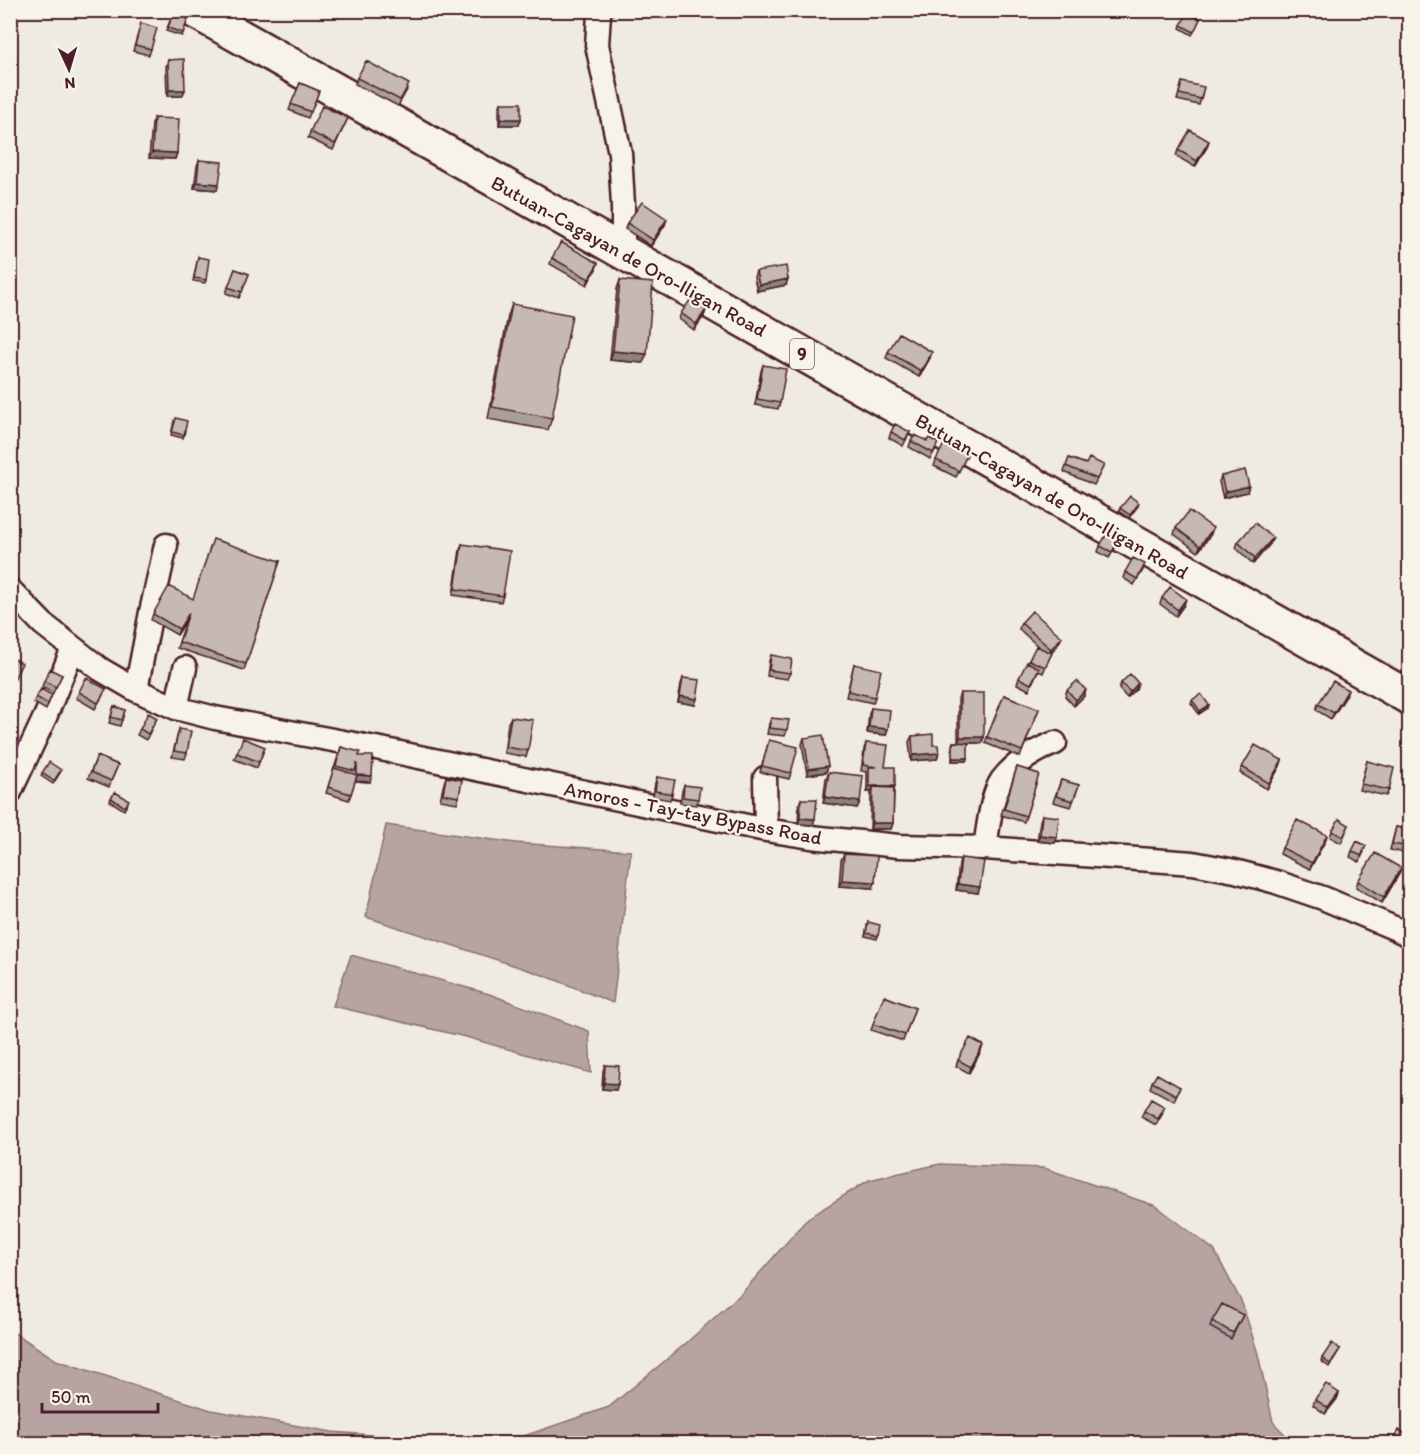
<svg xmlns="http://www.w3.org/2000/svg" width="1420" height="1454" font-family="Itim,sans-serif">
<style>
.water{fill:#b7a4a2;stroke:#8b6f72;stroke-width:1.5}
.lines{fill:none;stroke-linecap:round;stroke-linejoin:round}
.minor-casing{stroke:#4a1f2b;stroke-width:27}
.highway-casing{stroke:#4a1f2b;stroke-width:38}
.minor{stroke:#f7f3e8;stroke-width:22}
.highway{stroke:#f7f3e8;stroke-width:33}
.wall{fill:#aa9e9a;stroke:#4a1f2b;stroke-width:1.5}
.shaded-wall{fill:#8b817d;stroke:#4a1f2b;stroke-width:1.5}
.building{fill:#c6b8b3;stroke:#4a1f2b;stroke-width:1.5}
.labels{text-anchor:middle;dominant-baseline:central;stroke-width:4.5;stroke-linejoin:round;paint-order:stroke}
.shield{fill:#f7f3e8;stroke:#7e5f64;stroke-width:1.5}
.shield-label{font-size:18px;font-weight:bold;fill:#4a1f2b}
.street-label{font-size:20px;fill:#4a1f2b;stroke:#f7f3e8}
</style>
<rect width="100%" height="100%" fill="#f0ebe0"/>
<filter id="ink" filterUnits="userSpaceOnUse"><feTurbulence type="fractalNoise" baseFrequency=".0167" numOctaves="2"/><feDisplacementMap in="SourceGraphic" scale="12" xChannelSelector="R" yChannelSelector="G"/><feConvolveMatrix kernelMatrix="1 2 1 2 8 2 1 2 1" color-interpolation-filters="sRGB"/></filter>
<g filter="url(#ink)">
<path class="water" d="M386 825 516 843 631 851 613 1003 546 976 366 917Z
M351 955 489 994 589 1031 591 1073 466 1037 333 1006Z
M940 1164 1044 1168 1156 1206 1214 1250 1242 1303 1258 1354 1273 1422 1293 1443H11L10 1330 56 1360 211 1410 332 1432 426 1439 524 1436 609 1407 684 1345 743 1292 808 1218 869 1180Z"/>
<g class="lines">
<defs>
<path id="minor" d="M600 10 599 14 597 45 620 153 623 205V252
M10 590 43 624 100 669 136 690 176 708 215 718 381 749 766 830 811 837 899 846 985 848 1193 863 1235 871 1276 882 1323 898 1394 928 1410 936
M136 690 151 612 166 545
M176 708 185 668
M765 778 766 830
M10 792 46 715 73 648
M985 848C988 829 991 796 1002 780 1015 763 1036 750 1055 743"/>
<path id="highway" d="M193 10 623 252 1410 698"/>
</defs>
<use href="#minor" class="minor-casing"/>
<use href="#highway" class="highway-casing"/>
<use href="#minor" class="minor"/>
<use href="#highway" class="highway"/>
</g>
<path class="wall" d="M173 13 188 19 182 36 166 31Z
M1200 19 1192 35 1180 28 1181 25Z
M141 23 151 49 149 55 133 51Z
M168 60 185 90 182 96H167L166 66Z
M357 78 407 90 398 106 355 84Z
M1182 82 1201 99 1199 105 1177 100Z
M300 83 319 91 308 118 289 110Z
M501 103 521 119 519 125H499V109Z
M154 118 177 153 175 159 149 158 152 124Z
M348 118 333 150 308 138 310 132Z
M1207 147 1195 167 1176 156 1178 150Z
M199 160 217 190 194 188 197 166Z
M627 223 665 225 651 246 625 229Z
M198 257 206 280 205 283 193 281Z
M552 258 596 269 587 285 550 264Z
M235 269 249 274 239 298 226 293Z
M756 271 786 285 757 291 754 277Z
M620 280 643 363 610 360 617 289Z
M512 304 552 418 548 430 488 419 508 316Z
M706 310 704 316 694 330 679 319 681 313Z
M888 352 930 358 919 377 886 358Z
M763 365 780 403 778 409 755 405 761 371Z
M174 421 184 435 183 438 171 435Z
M891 432H910L903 446 889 438Z
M911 441H927L936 449 930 459 909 447Z
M1069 458 1086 464 1104 465 1094 485 1064 472Z
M965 459 956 477 934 466 936 460Z
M1221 476 1247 492 1223 498 1219 482Z
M1138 506 1129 518 1119 511 1120 508Z
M1176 528 1211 534 1198 552 1174 534Z
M1238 542 1270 544 1253 564 1236 548Z
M462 544 503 596 501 602 453 595 460 550Z
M1117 545 1109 558 1098 552 1100 546Z
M280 561 244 670 177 648 187 619 177 635 151 620 153 614 193 599Z
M1143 570 1134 585 1123 578 1125 572Z
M1162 598 1184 605 1176 616 1160 604Z
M1021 623 1059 643 1050 653H1052L1049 659 1043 673 1038 671 1029 690 1017 684 1019 678 1029 660 1041 649 1019 629Z
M771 655 790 673 787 679 767 676 769 661Z
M854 664 875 697 873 703 846 697Z
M62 675 53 693 42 687 44 681Z
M683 678 695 705 678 702 681 684Z
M1121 683 1136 689 1127 698 1119 689Z
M1067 690 1084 696 1074 706 1065 696Z
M79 692 103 695 95 709 76 698Z
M960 693 984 737 982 743H968L966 761H952V745L953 742H958V699Z
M52 695 46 710 34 703 36 697Z
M1004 695 1039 709 1020 757 985 743Z
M1346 696 1331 719 1316 710 1318 704Z
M1192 700 1208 708 1199 714 1191 703Z
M114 706 125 710 120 726 109 723Z
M871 708 886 735 867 733 869 714Z
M511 717 528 751 526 757 504 753 508 723Z
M157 718 146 740 137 735 140 729Z
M771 718 787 730 785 736 767 734 769 724Z
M179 729 187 753 185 759 172 757Z
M912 736 933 745 937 759 911 761 909 742Z
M804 738 828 766 826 772 807 775 802 744Z
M769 740 791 773 789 779 760 772Z
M866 743 885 767 894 790 893 823 891 829H870L871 792H867V772L861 771 864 749Z
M265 747 257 768 234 759 237 753Z
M341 747 359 756 370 782 355 781 349 800 326 793Z
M97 756 118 765 109 787 88 778Z
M1282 760 1280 766 1267 789 1240 773 1242 767Z
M1367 761 1389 790 1386 796 1359 790Z
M1017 767 1039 774 1024 822 1001 815Z
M829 772 860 802 857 808 823 803 826 778Z
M42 773H60L53 784 41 776Z
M446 777 459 797 457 803 440 800 444 783Z
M657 777 672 794 670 800 653 797 655 783Z
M1061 780 1079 785 1071 807 1053 802Z
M684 785 698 799 696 805 680 803 682 791Z
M111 798 128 803 124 810 110 801Z
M801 799 813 825 798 824 799 805Z
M1042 815 1057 837 1055 843 1037 841 1040 821Z
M1349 825 1341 843 1330 837 1332 831Z
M1396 827 1410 830V854L1390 850Z
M1327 835 1325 841 1310 869 1280 854 1282 848Z
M1352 851 1364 852 1359 862 1350 857Z
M844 854 873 888 839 886 841 860Z
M961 858 978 893 956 890 959 864Z
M1401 868 1399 874 1382 903 1356 887 1358 881Z
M868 922 878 936 877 939 865 936Z
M884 996 915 1008 903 1041 871 1030Z
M983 1045 981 1051 969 1073 956 1066 958 1060Z
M605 1065 616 1090 602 1089 603 1071Z
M1152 1082 1180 1087 1174 1101 1150 1088Z
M1144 1111 1163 1113 1156 1125 1141 1117Z
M1243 1315 1231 1339 1210 1327 1212 1321Z
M1340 1349 1329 1367 1321 1361 1322 1358Z
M1339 1393 1337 1399 1325 1414 1313 1405 1315 1399Z"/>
<path class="shaded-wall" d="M169 90H185L182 96H167Z
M501 119H521L519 125H499Z
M1209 141 1207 147 1195 167 1197 161Z
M152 152 177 153 175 159 149 158Z
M197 182 219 184 217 190 194 188Z
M667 219 665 225 651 246 653 240Z
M598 263 596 269 587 285 589 279Z
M788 279 786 285 757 291 759 285Z
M706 310 704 316 694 330 696 324Z
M613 351 647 354 643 363 610 360Z
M932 352 930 358 919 377 921 371Z
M1249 486 1247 492 1223 498 1225 492Z
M1213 528 1211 534 1198 552 1200 546Z
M1273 538 1270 544 1253 564 1255 558Z
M1186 599 1184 605 1176 616 1178 610Z
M189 613 187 619 177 635 179 629Z
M1062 637 1059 643 1049 655 1051 649Z
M1138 683 1136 689 1127 698 1130 692Z
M1086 690 1084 696 1074 706 1076 700Z
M1348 690 1346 696 1331 719 1334 713Z
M680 696 697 699 695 705 678 702Z
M1209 705 1208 708 1199 714 1200 711Z
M869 727 888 729 886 735 867 733Z
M960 737H984L982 743H958Z
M939 753 937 759 911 761 913 755Z
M953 758H968L966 761H952Z
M1282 760 1280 766 1267 789 1269 783Z
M828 766 826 772 807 775 809 769Z
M357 775 372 776 370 782 355 781Z
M869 786H895L893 792 873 787 871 792H867Z
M825 797 860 802 857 808 823 803Z
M800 818 815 819 813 825 798 824Z
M872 823H893L891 829H870Z
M1040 835 1057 837 1055 843 1037 841Z
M1327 835 1325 841 1310 869 1312 863Z
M1401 868 1399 874 1382 903 1384 897Z
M842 880 875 882 873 888 839 886Z
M958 884 980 887 978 893 956 890Z
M983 1045 981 1051 969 1073 971 1067Z
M604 1083 618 1084 616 1090 602 1089Z
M1339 1393 1337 1399 1325 1414 1328 1408Z"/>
<path class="building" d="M1188 12 1200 19 1194 32 1181 25Z
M173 13 188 19 183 33 168 28Z
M141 23 157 28 151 49 135 45Z
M184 59 185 90H169L168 60Z
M366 61 409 84 400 100 357 78Z
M1182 82 1204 87 1201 99 1179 94Z
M300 83 319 91 311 112 291 104Z
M501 103H521V119H501Z
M322 106 348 118 335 144 310 132Z
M154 118 179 119 177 153 152 152Z
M1190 130 1209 141 1197 161 1178 150Z
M199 160 222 162 219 184 197 182Z
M642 202 667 219 653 240 627 223Z
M561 242 598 263 589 279 552 258Z
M198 257 209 259 206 280 194 278Z
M786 266 788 279 759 285 756 271Z
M235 269 249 274 242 292 228 287Z
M620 280 653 283 647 354 613 351Z
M691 299 706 310 696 324 681 313Z
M512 304 572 315 552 418 492 407Z
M899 333 932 352 921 371 888 352Z
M763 365 786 369 780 403 757 399Z
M176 418 187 421 184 435 172 432Z
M895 424 910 432 905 440 891 432Z
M915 435 927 441 929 438 938 443 933 453 911 441Z
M945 442 968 453 959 471 936 460Z
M1069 458 1086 464 1089 458 1104 465 1097 479 1066 466Z
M1245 470 1249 486 1225 492 1221 476Z
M1130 496 1139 503 1130 515 1120 508Z
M1189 511 1213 528 1200 546 1176 528Z
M1255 523 1273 538 1255 558 1238 542Z
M1107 533 1119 539 1112 552 1100 546Z
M213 539 280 561 246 664 179 642 189 613 179 629 153 614 169 586 193 599Z
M462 544 510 551 503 596 455 589Z
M1133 558 1145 564 1137 579 1125 572Z
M1170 587 1186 599 1178 610 1162 598Z
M1032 611 1062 637 1051 649 1021 623Z
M1036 646 1052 653 1045 667 1029 660Z
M771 655 792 659 790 673 769 670Z
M10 657 22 663 13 682 10 681Z
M1027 662 1039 668 1031 684 1019 678Z
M854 664 881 670 875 697 848 691Z
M50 669 62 675 56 687 44 681Z
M1130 674 1138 683 1130 692 1121 683Z
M86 678 106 689 98 703 79 692Z
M683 678 700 680 697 699 680 696Z
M1077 681 1086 690 1076 700 1067 690Z
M1333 681 1348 690 1334 713 1318 704Z
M41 689 52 695 48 704 36 697Z
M960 693H984V737H960Z
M1201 694 1209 705 1200 711 1192 700Z
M1004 695 1039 709 1022 751 987 737Z
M114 706 125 710 122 720 111 717Z
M871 708 890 710 888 729 869 727Z
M148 713 157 718 148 734 140 729Z
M511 717 533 720 528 751 506 747Z
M771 718 789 720 787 730 769 728Z
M179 729 191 731 187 753 174 751Z
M933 734V745H938L939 753 913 755 912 736Z
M823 735 828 766 809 769 804 738Z
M243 738 265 747 259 762 237 753Z
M769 740 798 747 791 773 762 766Z
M953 742 968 743V758H953Z
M866 743 888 745 885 767H895V786H869V767H877L863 765Z
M1255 745 1282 760 1269 783 1242 767Z
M341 747 360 752 359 756H373L372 776 357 775 351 794 328 787 334 768 357 775V763L355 771 336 766Z
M97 756 118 765 111 781 91 772Z
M1367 761 1394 768 1389 790 1361 784Z
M49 762 61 770 54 781 42 773Z
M1017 767 1039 774 1026 816 1004 809Z
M829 772 863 776 860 802 825 797Z
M446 777 462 780 459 797 443 794Z
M657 777 675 780 672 794 655 791Z
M1061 780 1079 785 1073 801 1056 796Z
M684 785 700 787 698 799 683 797Z
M873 787 894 788 893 823H872Z
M115 792 129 800 125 807 111 798Z
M801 799H817L815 819 800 818Z
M1042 815 1059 817 1057 837 1040 835Z
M1339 819 1349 825 1343 837 1332 831Z
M1297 820 1327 835 1312 863 1282 848Z
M1396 827 1410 830V847L1392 844Z
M1357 841 1366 846 1361 856 1352 851Z
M1375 853 1401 868 1384 897 1358 881Z
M844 854 877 856 875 882 842 880Z
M961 858 984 861 980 887 958 884Z
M868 922 880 925 878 936 866 933Z
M884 996 915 1008 905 1035 873 1024Z
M970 1038 983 1045 971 1067 958 1060Z
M605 1065 619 1066 618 1084 604 1083Z
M1157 1074 1180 1087 1176 1095 1152 1082Z
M1151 1099 1165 1107 1158 1119 1144 1111Z
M1222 1304 1243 1315 1233 1333 1212 1321Z
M1332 1343 1340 1349 1330 1364 1322 1358Z
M1326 1384 1339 1393 1328 1408 1315 1399Z
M1399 1430 1410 1437V1443H1392Z"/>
</g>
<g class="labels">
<rect class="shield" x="790" y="339" width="24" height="30" rx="4.5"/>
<g class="shield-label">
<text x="802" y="354">9</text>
</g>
<g class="street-label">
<text transform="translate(629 256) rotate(29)">Butuan-Cagayan de Oro-Iligan Road</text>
<text transform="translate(1052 496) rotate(30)">Butuan-Cagayan de Oro-Iligan Road</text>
<text transform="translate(693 813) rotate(11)">Amoros - Tay-tay Bypass Road</text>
</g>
</g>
<rect width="1420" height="1454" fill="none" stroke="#f7f3e8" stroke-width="36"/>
<rect x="18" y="18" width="1384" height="1418" fill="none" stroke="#4a1f2b" stroke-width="2" filter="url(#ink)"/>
<g transform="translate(69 69) rotate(176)" stroke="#f7f3e8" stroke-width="4.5" paint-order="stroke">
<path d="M0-4.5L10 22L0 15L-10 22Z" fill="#4a1f2b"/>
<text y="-9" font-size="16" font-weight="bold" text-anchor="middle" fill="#4a1f2b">N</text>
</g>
<path d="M42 1403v9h116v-9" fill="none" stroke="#4a1f2b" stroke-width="3"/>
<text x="51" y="1403" font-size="18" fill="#4a1f2b" stroke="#f7f3e8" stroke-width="4.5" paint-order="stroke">50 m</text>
</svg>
